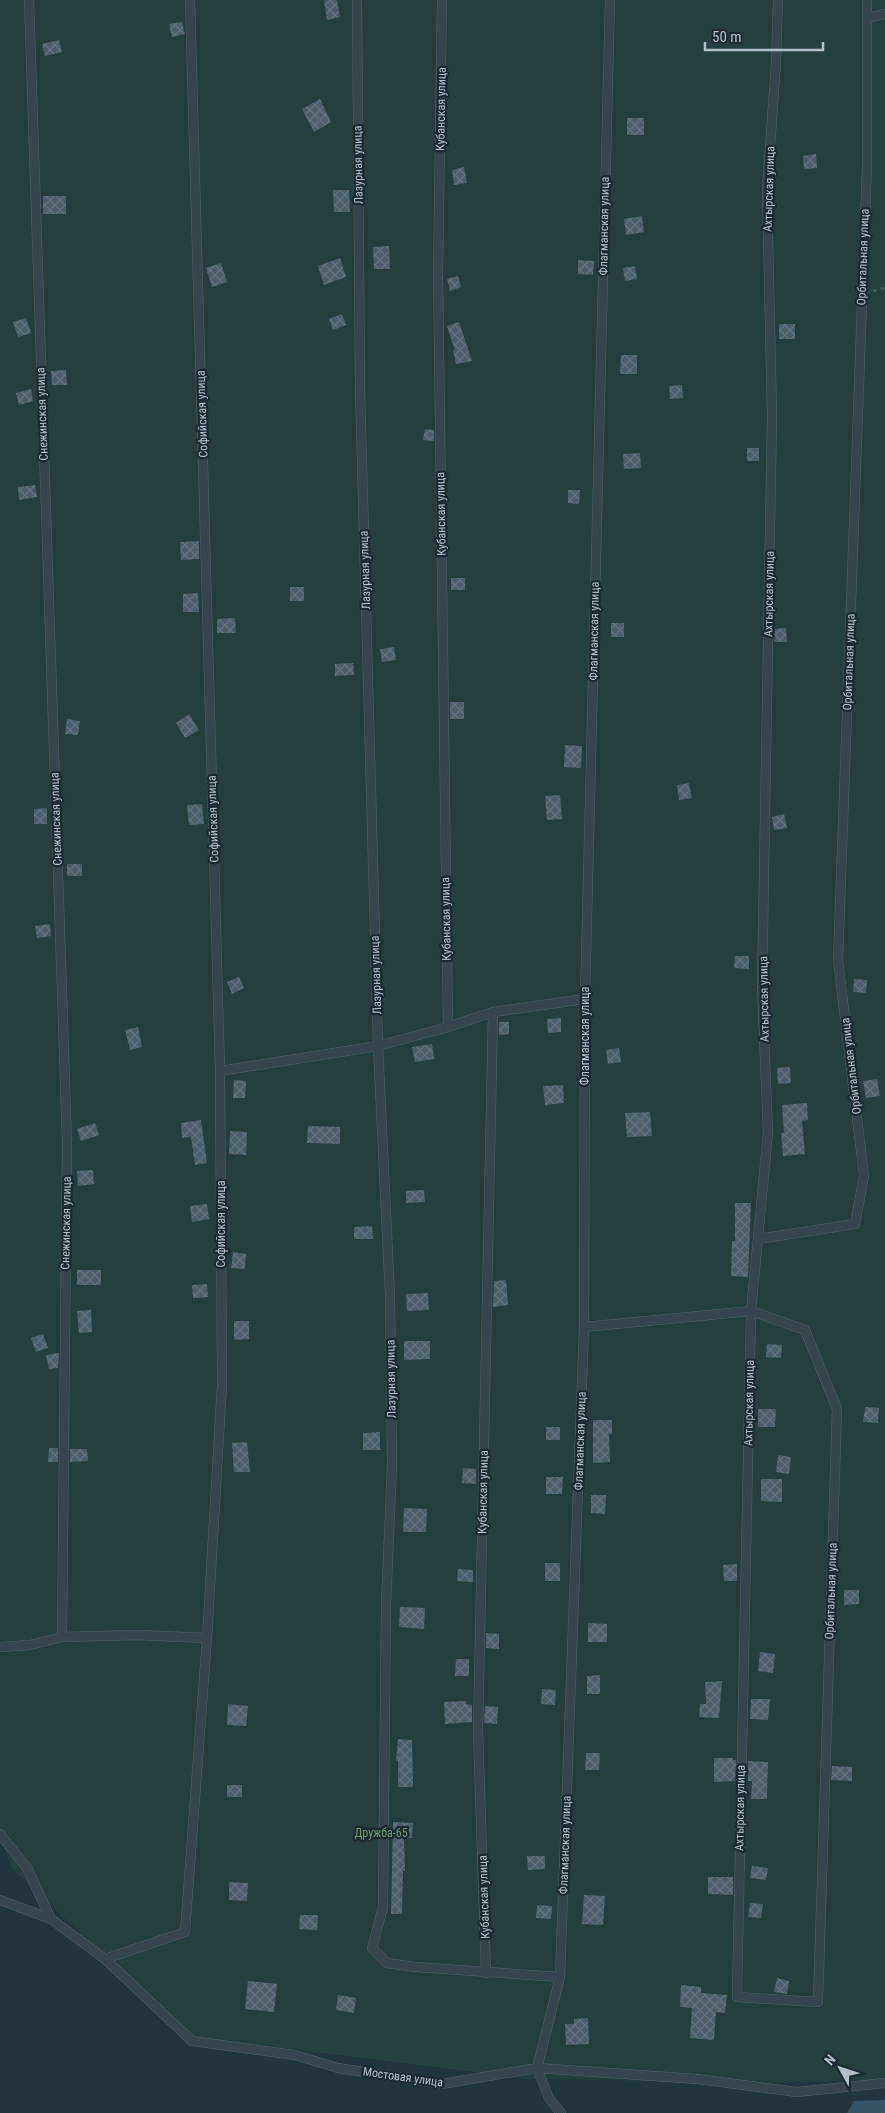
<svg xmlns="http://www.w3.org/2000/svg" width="885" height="2113" font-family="'Roboto Condensed',sans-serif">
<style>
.garden{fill:#243f3d}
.water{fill:#355366}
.building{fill:url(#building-cross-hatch)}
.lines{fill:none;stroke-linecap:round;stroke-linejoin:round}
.lane-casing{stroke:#54636c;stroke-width:10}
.path{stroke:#425b5a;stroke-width:2.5;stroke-dasharray:4 4;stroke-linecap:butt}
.lane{stroke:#36454e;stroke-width:9}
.labels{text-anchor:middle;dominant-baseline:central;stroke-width:4.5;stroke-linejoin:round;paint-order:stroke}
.street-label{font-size:12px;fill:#b2c0c9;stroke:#1c2a33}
.park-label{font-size:12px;fill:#689c6a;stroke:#1c2a33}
</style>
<defs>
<pattern id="building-cross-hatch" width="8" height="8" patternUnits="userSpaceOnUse" patternTransform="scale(1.25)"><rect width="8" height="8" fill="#4b5e6a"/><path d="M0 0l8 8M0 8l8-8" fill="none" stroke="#63737e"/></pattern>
</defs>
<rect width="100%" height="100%" fill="#22343e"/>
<path class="garden" d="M0 0H885V2080L766 2083 530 2079 187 2036 12 1868 0 1838Z"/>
<path class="water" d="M885 2100V2113H847L854 2101Z"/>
<path class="building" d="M324 0H337L340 17 327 20Z
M182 22 185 34 172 37 169 24Z
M59 40 62 52 45 56 42 44Z
M320 99 331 122 314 132 302 109Z
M627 118H644V135H627Z
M816 154 817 168 804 169 803 156Z
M464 167 467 183 454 185 452 170Z
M333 190H349L350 212H334Z
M43 196H66V214H43Z
M642 216 644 232 626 235 624 219Z
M389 246 390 269H374L373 247Z
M340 258 346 277 324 285 318 266Z
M578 260 594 261 593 275 578 274Z
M221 263 227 282 212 287 206 268Z
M635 266 637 279 625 281 623 268Z
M458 276 461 287 450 291 447 279Z
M342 314 346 325 333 330 329 319Z
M26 318 31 333 18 337 13 322Z
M459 322 472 361 456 364 453 350H455L447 326Z
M779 324H795V339H779Z
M621 355H637V374H620Z
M66 370 67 385H52L51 371Z
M682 385 683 398 670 399 669 386Z
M31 389 33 401 19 405 16 393Z
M425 429 434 430V441L423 440Z
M747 448H759V461H747Z
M640 453 641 468 624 469 623 454Z
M35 485 37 497 19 500 18 487Z
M568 490H580L579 504 568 503Z
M199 541V559L181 560 180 542Z
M451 578H465V590H451Z
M290 587H304V601H290Z
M198 593 199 612H183V594Z
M235 618 236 633H217V619Z
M611 623H624V637H611Z
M786 628 787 642H774L775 629Z
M394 647 396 660 382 662 380 649Z
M353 663 354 675 335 676V664Z
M450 702H464V719H450Z
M189 714 199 730 185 738 176 723Z
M67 719 80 721 78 735 65 734Z
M565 745 582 746 581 768 564 767Z
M689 783 692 798 679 800 677 785Z
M560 795 562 819 547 820 545 796Z
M202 804 204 824 189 825 187 805Z
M47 808V824H34V809Z
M784 814 787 828 774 830 772 817Z
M67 864H82V876H67Z
M50 924 51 936 37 938 35 926Z
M735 956H749V969L734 968Z
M239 977 244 988 232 994 227 982Z
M854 979 867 980 866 993 853 992Z
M561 1018V1032L548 1033 547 1019Z
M499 1022H509V1034L499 1035Z
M138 1027 142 1047 130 1050 125 1030Z
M432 1044 434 1059 415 1062 412 1047Z
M619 1048 621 1062 608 1064 606 1050Z
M790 1067 791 1083 778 1084 777 1068Z
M877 1079 880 1096 866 1098 863 1081Z
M234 1080 246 1081 245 1098H233Z
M563 1085 564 1103 545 1105 543 1086Z
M807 1103 808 1120 802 1121 805 1154 783 1156 781 1133H784L782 1105Z
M650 1112 652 1136 627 1137 625 1113Z
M201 1120 207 1163 195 1165 191 1137 182 1138 181 1123Z
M95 1123 99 1135 81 1141 77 1129Z
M308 1126 340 1127V1144L307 1143Z
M230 1131 247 1132 246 1155 229 1154Z
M93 1170 94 1184 78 1186 77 1171Z
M424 1190 425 1202 406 1203V1191Z
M735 1203H751L748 1277 731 1276 732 1241H735Z
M207 1204 209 1219 192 1222 190 1206Z
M372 1226 373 1239H354V1227Z
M233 1252 246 1254 245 1269 231 1268Z
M77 1270H101V1285H77Z
M506 1280 508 1305 493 1307 494 1281Z
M207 1284 208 1297 193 1298 192 1285Z
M428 1293 429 1310 407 1311 406 1294Z
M91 1310 92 1332 79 1333 77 1311Z
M234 1321H249V1339L234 1340Z
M43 1334 48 1348 36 1352 31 1338Z
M404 1341H430V1359L404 1360Z
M767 1344 782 1345 781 1358 766 1357Z
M59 1353 58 1368 49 1369 46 1355Z
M865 1407 879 1408 878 1423 863 1422Z
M758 1409H776L775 1427H758Z
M593 1420H612V1434H609L610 1462 593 1463Z
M546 1427H560V1440H546Z
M380 1432V1450H363V1433Z
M247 1442 250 1472H234L232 1443Z
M49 1448H58V1462H48Z
M70 1449H87L88 1461 70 1462Z
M778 1455 791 1457 789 1474 776 1472Z
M463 1468 476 1469V1484L462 1483Z
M546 1477H563L562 1494H546Z
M761 1479H782V1502L761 1501Z
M591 1495H606L605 1514 591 1513Z
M404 1508 427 1509 426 1532H403Z
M545 1563H560V1581H545Z
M737 1564V1581H724L723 1565Z
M458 1569 473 1570V1582L457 1581Z
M844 1590H859V1604L844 1605Z
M400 1607 425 1608 424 1629 399 1627Z
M588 1623 607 1624V1642H588Z
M486 1633 499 1634V1649L486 1648Z
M760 1652 775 1654 773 1673 758 1671Z
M456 1659H469V1676H455Z
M600 1675V1694H587V1676Z
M722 1681 719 1718 699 1717 700 1704H706L705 1682Z
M542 1689 556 1690 555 1705 541 1704Z
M751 1699H770L768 1720 750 1719Z
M466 1701V1704L472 1705V1722L445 1724 444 1702Z
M228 1704 248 1706 246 1726 227 1725Z
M485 1706 498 1707 497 1724 484 1723Z
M398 1739 412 1740 413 1787H398V1761H396Z
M586 1753H600L599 1770H585Z
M714 1758H733V1760H736L735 1781 714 1782Z
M748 1761 768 1762 767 1799H751L752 1781H748Z
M832 1766 852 1767V1781L831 1780Z
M227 1785H242V1797H227Z
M393 1822 413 1823 412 1838H404L405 1871H403L402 1914H391Z
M527 1856H545V1869L528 1870Z
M752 1866 768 1868 766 1880 750 1878Z
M708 1877H733V1895L708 1894Z
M229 1882 248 1883 247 1901 229 1900Z
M584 1895 605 1896 603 1925 582 1924Z
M750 1903 763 1904 761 1918 748 1917Z
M537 1905 552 1906 551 1919 536 1918Z
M300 1915H318L317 1930 299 1929Z
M777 1978 789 1981 787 1994 774 1992Z
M248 1981 277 1984 274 2012 245 2009Z
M681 1985 701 1987V1993L727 1995 725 2013 716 2012 714 2040 690 2038 692 2008 680 2007Z
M338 1995 356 1998 354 2013 336 2010Z
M588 2018 589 2044 566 2045 565 2024H574V2019Z"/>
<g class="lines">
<defs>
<path id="lane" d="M29 0 67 1143 62 1637
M357 0 360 389 378 1046 390 1296 392 1465 386 1605 383 1907 372 1948 387 1963 415 1967 560 1977
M442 0 438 274 448 1027
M867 18 885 14
M220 1071 378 1046 448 1027 493 1012 585 999
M758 1239 855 1224 864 1176 838 960 867 166V0
M584 1327 751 1311 805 1330 837 1409 818 2002 737 1997 751 1311 768 1133 762 987 772 416 767 190 776 62 778 0
M0 1647 30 1645 62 1637 137 1635 207 1638
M0 1834 27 1868 51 1919
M0 1900 51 1919 105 1959 192 2041 295 2055 338 2068 442 2084 537 2068 697 2079 797 2092 885 2083
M105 1959 185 1932 207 1638 222 1385 220 1071 190 0
M486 1973 478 1731 493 1012
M561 2113 549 2098 537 2068 560 1977 584 1327 585 999 610 0"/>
</defs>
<use href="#lane" class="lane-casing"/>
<path class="path" d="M873 291 885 288"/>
<use href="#lane" class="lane"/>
</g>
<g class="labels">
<g class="street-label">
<text transform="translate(441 109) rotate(-89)">Кубанская улица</text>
<text transform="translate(358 165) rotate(-91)">Лазурная улица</text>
<text transform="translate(769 189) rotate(-88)">Ахтырская улица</text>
<text transform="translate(604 226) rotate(-89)">Флагманская улица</text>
<text transform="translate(863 257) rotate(-88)">Орбитальная улица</text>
<text transform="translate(42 414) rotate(-92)">Снежинская улица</text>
<text transform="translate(202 414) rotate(-92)">Софийская улица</text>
<text transform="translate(441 514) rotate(-91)">Кубанская улица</text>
<text transform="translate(365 570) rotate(-92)">Лазурная улица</text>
<text transform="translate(769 594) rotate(-89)">Ахтырская улица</text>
<text transform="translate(594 631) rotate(-89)">Флагманская улица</text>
<text transform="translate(849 662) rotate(-88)">Орбитальная улица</text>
<text transform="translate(56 819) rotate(-92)">Снежинская улица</text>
<text transform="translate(213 819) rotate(-92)">Софийская улица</text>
<text transform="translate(446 919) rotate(-91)">Кубанская улица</text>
<text transform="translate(376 975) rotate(-92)">Лазурная улица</text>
<text transform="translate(764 999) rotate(-91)">Ахтырская улица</text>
<text transform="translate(585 1036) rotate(-90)">Флагманская улица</text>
<text transform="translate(851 1066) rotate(-97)">Орбитальная улица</text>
<text transform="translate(66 1223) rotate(-89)">Снежинская улица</text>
<text transform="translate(221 1224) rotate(-90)">Софийская улица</text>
<text transform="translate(391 1379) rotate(-91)">Лазурная улица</text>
<text transform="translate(749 1403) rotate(-89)">Ахтырская улица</text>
<text transform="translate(580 1441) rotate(-88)">Флагманская улица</text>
<text transform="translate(483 1492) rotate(-89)">Кубанская улица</text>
<text transform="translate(831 1591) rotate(-88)">Орбитальная улица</text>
<text transform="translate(740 1808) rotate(-89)">Ахтырская улица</text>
<text transform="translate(565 1845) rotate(-88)">Флагманская улица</text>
<text transform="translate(484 1897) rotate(-92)">Кубанская улица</text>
<text transform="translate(403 2077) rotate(8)">Мостовая улица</text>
</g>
<g class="park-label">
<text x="381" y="1833">Дружба-65</text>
</g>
</g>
<g transform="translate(840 2068) rotate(310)" stroke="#1c2a33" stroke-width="4" paint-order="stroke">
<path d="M0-4L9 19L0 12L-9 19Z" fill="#b2c0c9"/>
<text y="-8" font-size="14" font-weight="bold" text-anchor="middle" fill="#b2c0c9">N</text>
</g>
<path d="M705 42v8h118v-8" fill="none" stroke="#b2c0c9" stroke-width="2.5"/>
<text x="712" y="42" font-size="15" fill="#b2c0c9" stroke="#1c2a33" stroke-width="4" paint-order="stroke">50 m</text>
</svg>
